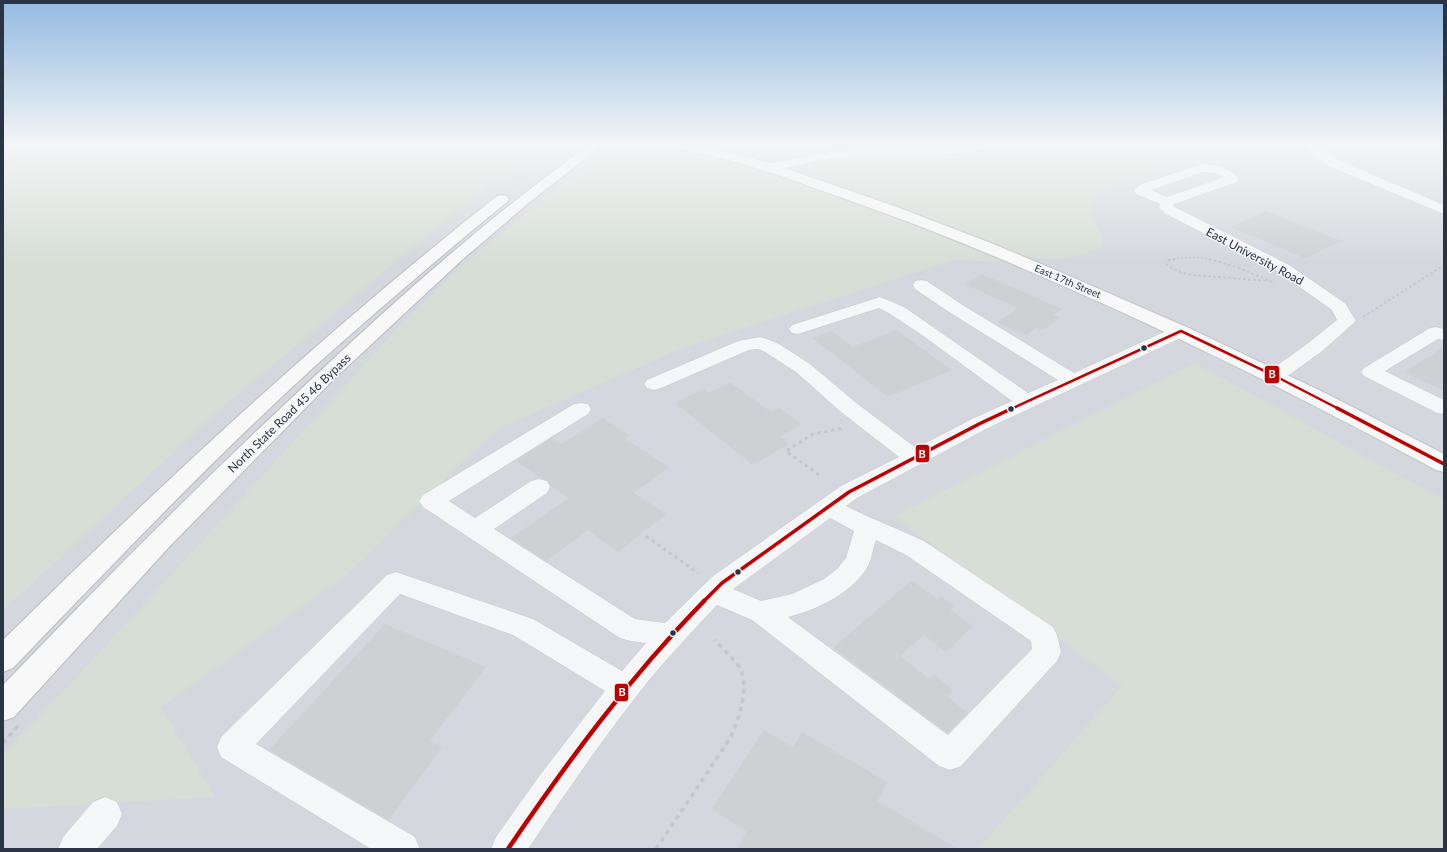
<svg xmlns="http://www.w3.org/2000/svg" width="1447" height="852" font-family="Lato,sans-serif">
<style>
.built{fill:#d4d7dd}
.green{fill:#d6ded6}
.building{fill:#ced0d3}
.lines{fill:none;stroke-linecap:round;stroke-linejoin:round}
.minor-casing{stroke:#c4c6c8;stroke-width:1}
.major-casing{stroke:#c2c5c8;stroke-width:2}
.highway-casing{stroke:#b8bbbf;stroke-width:2}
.path-far3{stroke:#c5c6ca;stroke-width:1.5;stroke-dasharray:2 2;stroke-linecap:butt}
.path-far2{stroke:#c5c6ca;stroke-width:2;stroke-dasharray:2.5 2.5;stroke-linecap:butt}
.path-far1{stroke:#c5c6ca;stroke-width:3;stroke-dasharray:3.5 3.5;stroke-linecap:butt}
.path{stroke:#c5c6ca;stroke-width:3.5;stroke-dasharray:4.5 4.5;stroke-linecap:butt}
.minor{fill:#f5f6f7;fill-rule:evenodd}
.major{fill:#f8f8f8;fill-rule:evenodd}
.highway{fill:#f8f8f8;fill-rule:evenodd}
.bus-1-far2-casing{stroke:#f4f6f9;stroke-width:5}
.bus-1-far1-casing{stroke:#f4f6f9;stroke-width:6}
.bus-1-casing{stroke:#f4f6f9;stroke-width:8}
.bus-1-far2{stroke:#bd0000;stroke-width:2.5}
.bus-1-far1{stroke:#bd0000;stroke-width:3.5}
.bus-1{stroke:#bd0000;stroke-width:4.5}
.bus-dot{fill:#2b3445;stroke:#f4f6f9;stroke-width:1.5}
.labels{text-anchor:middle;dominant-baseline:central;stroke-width:3;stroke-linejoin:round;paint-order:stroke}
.far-street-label{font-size:10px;fill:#2b3445;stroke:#f4f6f9}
.street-label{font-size:12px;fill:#2b3445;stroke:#f4f6f9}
.line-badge{stroke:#f4f6f9;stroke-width:1.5}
.badge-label{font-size:11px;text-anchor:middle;font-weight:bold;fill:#fff}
</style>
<rect width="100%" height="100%" fill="#e6e8ea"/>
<path class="built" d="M3 144H1444V849H3Z"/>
<path class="green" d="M3 144H545L518 159 215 414 3 611Z
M627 144 682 150 709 154 740 163 910 224 1005 262 954 260 681 349 497 429 344 577 161 707 215 797 5 809 3 812V754L99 653 399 327 457 270 540 201 608 150 618 145Z
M739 144H892L898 149 851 148 781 158Z
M1165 144H1217L1159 164 1113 183 1094 198 1092 217 1099 230 1104 246C1084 254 1066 260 1045 259 1011 258 978 240 947 228 907 212 848 194 816 166L831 158H940L980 157 1004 154 1066 163 1088 162 1134 154Z
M1195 363 1444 500V849H978L1122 686 894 516Z"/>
<path class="building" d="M1266 211 1342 241 1305 258 1230 227Z
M982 274 1062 309 1053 315 1060 318 1043 330 1037 327 1026 335 997 322 1018 308 964 284Z
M896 330 952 370 888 397 813 338 832 331 853 347Z
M1444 347V391L1404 372Z
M730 382 771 412 779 408 802 424 780 437 789 444 753 465 675 403 703 389 708 393Z
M603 418 630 435 625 439 669 467 634 493 666 514 618 552 588 530 546 561 511 538 569 498 551 486 547 480 540 478 516 461 552 438 562 444Z
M912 580 937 599 941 596 954 606 950 609 973 626 946 652 924 635 900 656 929 679 934 674 953 690 947 696 968 713 948 733 833 648Z
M385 624 486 667 430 741 442 747 389 820 269 750Z
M764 730 793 747 802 732 887 782 878 801 958 849H737L747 832 712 809Z"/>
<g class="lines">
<defs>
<path id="minor" d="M973 144H993L991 147C943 160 901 153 852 156 825 158 798 165 771 171L766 170 765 167 766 164 771 163 840 150 942 148Z
M1305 144H1317L1336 159 1444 205V214L1326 165 1311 153Z
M1202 164C1216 165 1230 167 1239 179L1237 182 1174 204 1173 206 1289 265 1345 303 1356 321 1321 352 1282 380 1275 382 1268 380 1265 376 1268 372 1307 344 1337 320 1332 310 1277 271 1166 214 1159 208 1160 204 1136 194 1134 191 1139 185ZM1203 172 1215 173 1224 177 1167 197 1151 190Z
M921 280 927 281 961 304 1074 373 1175 327 1181 326 1187 327 1190 331 1187 335 988 428 857 498 846 506C872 519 898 529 924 541L1053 627 1057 635 1061 652 1057 661 961 766 950 770 939 766 752 620 717 605C689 635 660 665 635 698 597 747 562 798 528 849H491L496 837 540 775 605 691 513 635 400 594 256 744 415 837 420 849H371L221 757 217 747 221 737 387 575 396 572 533 619 622 671 646 643 630 641 620 638 423 507 419 501 423 495 574 404 581 403 588 404 591 409 588 414 449 501 475 518 531 481 539 479 547 481 550 487 547 493 494 529 635 619 665 623 713 576 841 486 899 457 841 412 796 372 765 352 758 349 749 350 661 388 654 390 647 388 644 384 647 380 738 341 760 337 767 339 779 344 810 364 855 402 916 448 974 418 1012 401 922 335 892 315 879 308 798 334 792 333 789 329 792 325 880 297 904 307 1028 393 1058 380 949 312 915 289 913 285 915 281ZM830 518 854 531 846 558 837 569 824 579 792 594 761 601 733 589ZM876 540 906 555 1031 641 1032 649 948 735 788 617C817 610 855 592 869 564 872 557 873 548 876 540Z
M1436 327 1444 329V340L1438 339 1385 371 1444 400V414L1437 413 1364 376 1361 372 1364 368 1430 328Z
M105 797 117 802 122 814 117 826 97 849H58L63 837 93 802Z"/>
<path id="major" d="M667 144H696L767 162 897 207 991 243 1058 271 1191 329 1323 392 1444 454V472L1436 470C1270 380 1102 298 927 229 891 215 854 202 817 189 770 172 723 156 673 148L668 147Z"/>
<path id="highway" d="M590 144H604L531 201 463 259 332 381 170 546 14 717 3 721V685C99 585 197 486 299 391 392 303 486 219 590 144Z
M502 195 507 196 509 199 507 202C442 255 378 310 315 366 210 462 112 565 13 668L3 672V640C161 484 322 334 497 196Z"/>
</defs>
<use href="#minor" class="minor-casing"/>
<use href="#major" class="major-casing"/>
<use href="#highway" class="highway-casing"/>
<path class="path-far3" d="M3 163 93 144
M509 187 569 144
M1169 260C1184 257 1199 256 1213 260"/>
<path class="path-far2" d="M1175 259 1169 260 1167 265 1180 272 1191 275 1269 281
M1209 259 1236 267 1275 283
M1363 317 1444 265"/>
<path class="path-far1" d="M819 475 786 451 813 434 844 428
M646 536 698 573"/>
<path class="path" d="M3 743 18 726
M656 849 729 740C738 722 752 684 738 665 731 656 722 648 714 640"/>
<use href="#minor" class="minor"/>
<use href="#major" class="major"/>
<use href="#highway" class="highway"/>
<defs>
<path id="bus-1-far2" d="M1011 409 1181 331 1275 376 1339 409"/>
<path id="bus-1-far1" d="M1337 408 1444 464
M703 602 722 583 849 492 981 423 1013 408"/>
<path id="bus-1" d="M508 849C568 761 629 678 704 601"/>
</defs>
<use href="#bus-1-far2" class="bus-1-far2-casing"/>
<use href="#bus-1-far1" class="bus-1-far1-casing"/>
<use href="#bus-1" class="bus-1-casing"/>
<use href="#bus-1-far2" class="bus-1-far2"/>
<use href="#bus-1-far1" class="bus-1-far1"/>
<use href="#bus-1" class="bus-1"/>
</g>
<linearGradient id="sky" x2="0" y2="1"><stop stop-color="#93bae0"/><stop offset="0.55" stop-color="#f4f5f6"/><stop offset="1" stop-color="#f4f5f6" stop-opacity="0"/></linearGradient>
<rect width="1447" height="263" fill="url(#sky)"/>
<g class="bus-dot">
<circle cx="1144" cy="348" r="3.5"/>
<circle cx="1011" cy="409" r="3.5"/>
<circle cx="738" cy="572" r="3.5"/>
<circle cx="673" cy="633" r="3.5"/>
</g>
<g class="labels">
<g class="far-street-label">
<text transform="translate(1068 281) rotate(23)">East 17th Street</text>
</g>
<g class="street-label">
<text transform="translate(1255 256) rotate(28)">East University Road</text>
<text transform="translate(289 413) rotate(-44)">North State Road 45 46 Bypass</text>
</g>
</g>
<g class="line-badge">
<rect x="1264" y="365" width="16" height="19" rx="4" fill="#bd0000"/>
<rect x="915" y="444" width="15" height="19" rx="4" fill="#bd0000"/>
<rect x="614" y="683" width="15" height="19" rx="4" fill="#bd0000"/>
</g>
<g class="badge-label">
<text x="1272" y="378">B</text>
<text x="922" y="458">B</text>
<text x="622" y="696">B</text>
</g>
<rect width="1447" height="852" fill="none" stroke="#2b3445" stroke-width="8"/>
</svg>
